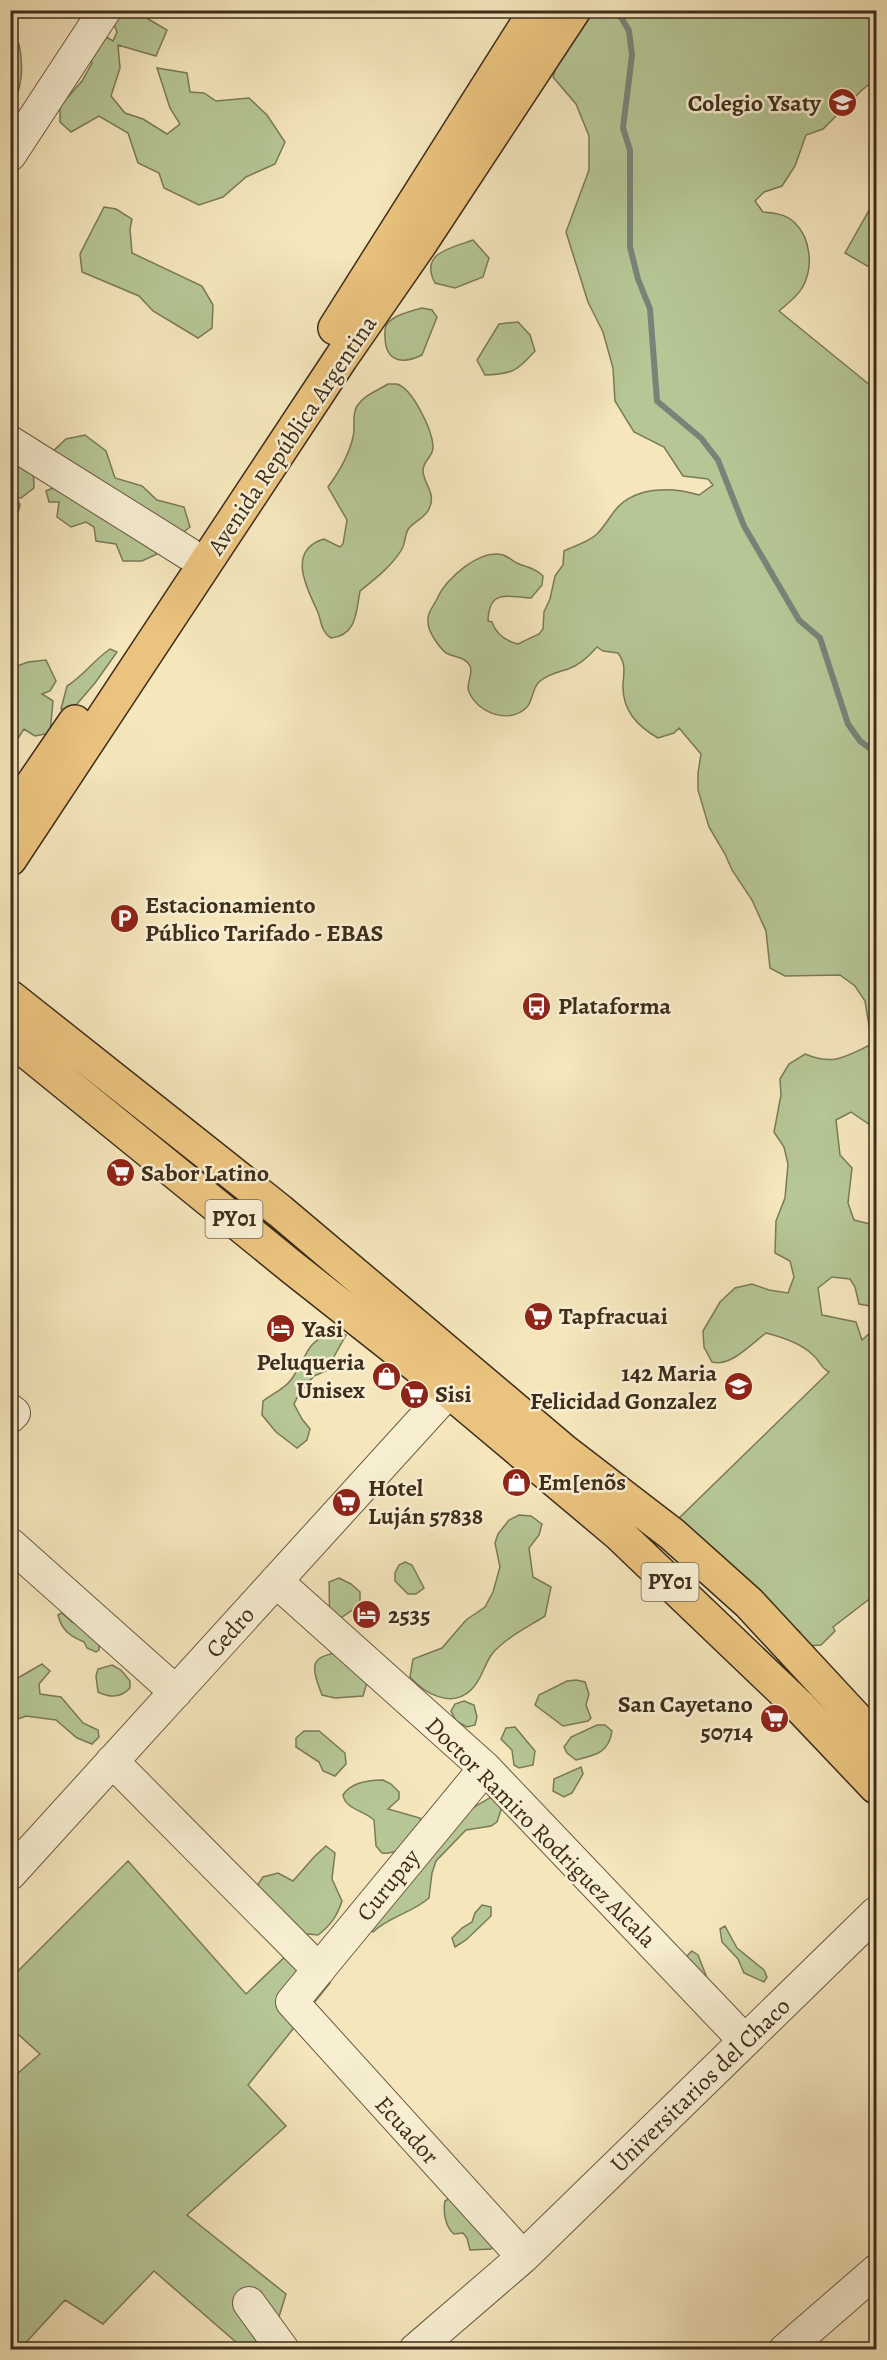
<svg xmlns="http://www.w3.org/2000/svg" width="887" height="2360" font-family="Alegreya,serif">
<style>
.green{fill:#b6c695;stroke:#7a7a58;stroke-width:1.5}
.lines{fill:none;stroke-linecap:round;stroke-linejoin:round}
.stream{stroke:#788479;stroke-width:6}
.minor-casing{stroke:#6c5b44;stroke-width:34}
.highway-casing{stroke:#3e2d1c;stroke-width:36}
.minor{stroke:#f8efd3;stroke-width:32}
.highway{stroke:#eac37e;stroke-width:33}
.labels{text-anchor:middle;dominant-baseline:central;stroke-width:5;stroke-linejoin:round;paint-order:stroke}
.shield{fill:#f8efd3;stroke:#766753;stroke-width:1.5}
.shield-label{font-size:22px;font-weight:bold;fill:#3e2d1c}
.poi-label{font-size:24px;font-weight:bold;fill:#3e2d1c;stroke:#f8efd3;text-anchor:start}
.street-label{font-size:24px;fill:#3e2d1c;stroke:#f8efd3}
</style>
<rect width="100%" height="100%" fill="#f5e6bc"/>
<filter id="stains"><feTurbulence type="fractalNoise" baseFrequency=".00333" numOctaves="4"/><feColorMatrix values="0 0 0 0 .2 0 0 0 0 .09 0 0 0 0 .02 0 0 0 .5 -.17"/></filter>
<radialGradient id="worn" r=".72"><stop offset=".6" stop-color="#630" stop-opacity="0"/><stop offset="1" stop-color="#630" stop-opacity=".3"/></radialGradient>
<path class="green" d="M582 10 876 11V79L862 90 823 129 806 135 795 166 782 186 764 192 755 201 763 212C774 213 785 214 794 222 811 238 814 268 802 288 797 297 787 304 779 311L876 390V1129L851 1112 836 1120 840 1155 852 1168 848 1203 854 1220 874 1225 876 1223V1307L859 1304 855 1287 850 1279 832 1277 818 1288 822 1315 856 1322 862 1340 870 1333 876 1336V1594L833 1627 835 1631 821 1645 806 1646 797 1643 800 1632 674 1523 829 1372C821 1368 820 1361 813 1355 801 1343 782 1337 766 1333 751 1344 731 1367 712 1362L704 1347 703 1331 720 1302 735 1288 752 1284 769 1290 788 1293 794 1277 790 1261 775 1253 776 1221 785 1198 788 1164 784 1147 774 1132 781 1095 780 1079 789 1064 805 1054C834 1066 844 1057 872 1044L865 1001 855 986 840 975 785 976 770 968 766 931 752 900 732 870 725 854 709 827 698 790V773L701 754 679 728 674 733 658 738C637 726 622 710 623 684 624 671 626 664 618 653L603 651 597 647C590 655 578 666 568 669 559 672 546 675 539 682 532 689 533 700 527 707 509 725 478 713 469 692 465 683 474 675 470 666 465 656 454 658 446 653 439 647 428 632 428 622 427 612 434 606 438 597 446 579 480 548 503 555 509 557 514 562 519 564 529 568 535 568 543 576L542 585 531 598C508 597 489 588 488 621L492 622C496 634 506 641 518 644L539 634 543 629 544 612 550 599 555 576 563 565 564 551C574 546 589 542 597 534 605 526 610 516 617 508 637 486 673 487 699 495L713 485 708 479 683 476 664 447 634 432 615 401 613 368 603 332 588 302 566 232 589 170V136L576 104 553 77 562 48Z
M140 14 167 30 156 56 118 45 120 68 111 96 125 113 143 119 167 134 180 124 170 108 157 68 187 73 190 92 204 93 216 101 249 98 267 115 285 142 275 164 246 177 223 197 199 205 164 188 159 173 138 163 128 133 99 116 71 132 60 122V106L82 81 92 63 85 41 100 33 113 41 117 32 112 19Z
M19 44C24 68 22 88 11 110V48Z
M876 198V271L845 253Z
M104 207 116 209 132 219 130 229 132 253 202 286 213 305 212 328 198 338 153 311 139 296 82 272 80 254Z
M473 240 489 258 483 277 455 288 435 283C419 253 451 248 473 240Z
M422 308 432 310 437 317 422 355C404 364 386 363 385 338 385 333 384 328 387 324 394 315 411 311 422 308Z
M518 322 530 335 535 351C517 371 513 374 485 375L477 360 499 324Z
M388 384C388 384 396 384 397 384 413 389 432 430 433 446 434 456 423 461 423 470 423 484 437 493 429 509 425 518 415 521 409 528 404 535 406 542 402 549 392 566 375 579 360 591 356 612 357 635 331 638 320 631 322 621 317 610 306 587 287 550 324 539L340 547 343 544 347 520 328 487C339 472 349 455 353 437 356 427 351 416 357 406 364 395 377 391 388 384Z
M85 435 106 451 115 478 142 486 157 500 184 507 190 527 171 542 50 454 66 439Z
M11 439 33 465 34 488 21 498H17L20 505 11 540Z
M60 485 158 540 157 554 142 561H123L116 544 96 541 94 527 86 522 71 527 57 517 59 502H49L46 491Z
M110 649 117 652 95 683 71 711 61 709 67 686C83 676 94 660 110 649Z
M46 660 56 681 50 691 42 694 53 701 50 733 35 736 24 729 13 746 11 747 10 676 16 678 12 668 28 662Z
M261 1216 370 1308 261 1220Z
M334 1332 346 1335 326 1371 314 1376 300 1392 294 1404 302 1419 310 1429 307 1440 297 1448 276 1432 262 1415 263 1401C272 1394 284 1389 290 1381 309 1357 302 1343 334 1332Z
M519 1515 531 1516 542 1524 539 1535 529 1548 533 1577 551 1587 545 1616C528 1627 505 1638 492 1654 484 1665 481 1681 471 1690 451 1709 424 1693 410 1677L413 1659 442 1648 466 1620 485 1607 493 1592 500 1567 495 1543 498 1534 509 1520Z
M405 1562 412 1565 424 1588 416 1594H408L395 1581V1573L399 1565Z
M339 1578 351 1584 360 1592V1605L342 1617 331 1616C328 1605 330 1594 329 1582Z
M62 1613 72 1622 81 1625 99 1644V1650L96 1652 87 1648 84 1642C70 1636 62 1631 58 1615Z
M344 1652 368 1679 363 1696 335 1698 322 1695C311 1666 308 1655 344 1652Z
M42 1664 50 1671 39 1684 40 1694 61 1697 83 1723 98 1730 99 1737 92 1744 77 1738 56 1720 26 1716 18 1719H11V1682Z
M112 1665 121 1670 130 1681V1688C121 1698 110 1698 98 1692L96 1676 98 1669Z
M576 1680 585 1682 589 1694 586 1705 591 1718 588 1721 563 1726 535 1705 539 1695 567 1681Z
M464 1701 474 1705 477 1717 475 1725 467 1727 456 1721 451 1711 455 1704Z
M597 1725H605L612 1731C609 1753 595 1755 576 1760L567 1753 564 1747 571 1737Z
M515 1727 535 1751 533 1765 519 1768 514 1765 512 1750 501 1739 506 1728Z
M304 1731H319L345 1753 346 1764 335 1776 323 1771 319 1762 296 1747V1738Z
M581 1767 583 1774 572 1793 564 1797 553 1791 554 1779Z
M383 1780 391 1784 399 1792V1799L388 1809 420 1818 422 1827C410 1841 402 1855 382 1853L376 1846 374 1820C365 1811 345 1809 343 1795 351 1782 369 1780 383 1780Z
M491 1797 503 1804 497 1822 491 1826 466 1830 436 1861 432 1873 429 1898C412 1913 390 1916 373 1932L365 1925 464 1813Z
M326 1846 335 1853 332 1879 342 1901C337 1916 331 1925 318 1935L289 1932 257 1886 263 1877 278 1873 293 1881 314 1857Z
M128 1861 246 1994 293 1949 330 1983 248 2085 286 2126 187 2215 286 2294 269 2349H244L154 2271 103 2324 65 2300 20 2349H11L10 2080 40 2054 11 2028V1978Z
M482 1905 491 1907V1916L466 1940 455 1947 452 1938 462 1928 472 1922 475 1913Z
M725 1926 737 1948 764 1970 767 1977 764 1982 744 1973 738 1959 722 1942 720 1929Z
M692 1951 698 1955 707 1978 718 1992 690 1964 687 1956Z
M452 2197 500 2235 491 2249 470 2250 467 2238 463 2233 454 2234C445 2227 443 2211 445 2201Z"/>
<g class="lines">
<path class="stream" d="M617 10 629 31 632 55 623 128 630 150V247L638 279 650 309 657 401 701 438 718 460 744 526 799 620 820 638 848 724 860 741 876 753"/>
<defs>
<path id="minor" d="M10 155 105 10
M10 442 189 554
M10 1410 14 1413 10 1417
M10 1544 176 1692
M276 1581 485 1768 745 2041
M112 1761 319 1970
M485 1768 292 2002 523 2257
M10 1874 449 1391
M249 2303 283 2350
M415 2350 523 2257 876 1913
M785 2350 876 2271"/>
<path id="highway" d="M335 328 536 10
M10 817 75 722
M10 859 341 358 420 244 574 10
M10 997 280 1211 564 1451 672 1534 749 1603 876 1740
M10 1038 293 1268 449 1391 619 1534 801 1708 876 1787"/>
</defs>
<use href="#minor" class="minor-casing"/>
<use href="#highway" class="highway-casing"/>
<use href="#minor" class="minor"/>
<use href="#highway" class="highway"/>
</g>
<defs>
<symbol id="university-disc" viewBox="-11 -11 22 22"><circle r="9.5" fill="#8f2418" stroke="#f8efd3"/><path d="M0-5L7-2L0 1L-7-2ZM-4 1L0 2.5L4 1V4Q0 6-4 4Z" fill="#fff"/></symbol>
<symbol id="parking-disc" viewBox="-11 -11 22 22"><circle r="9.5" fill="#8f2418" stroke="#f8efd3"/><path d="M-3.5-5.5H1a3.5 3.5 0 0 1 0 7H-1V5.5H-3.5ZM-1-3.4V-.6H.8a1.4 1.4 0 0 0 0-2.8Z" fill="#fff"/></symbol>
<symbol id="bus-disc" viewBox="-11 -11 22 22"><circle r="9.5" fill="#8f2418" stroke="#f8efd3"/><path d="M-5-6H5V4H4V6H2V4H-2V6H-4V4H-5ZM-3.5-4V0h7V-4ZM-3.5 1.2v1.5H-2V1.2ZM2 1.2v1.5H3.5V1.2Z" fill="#fff"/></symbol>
<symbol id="supermarket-disc" viewBox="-11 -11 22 22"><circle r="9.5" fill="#8f2418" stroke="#f8efd3"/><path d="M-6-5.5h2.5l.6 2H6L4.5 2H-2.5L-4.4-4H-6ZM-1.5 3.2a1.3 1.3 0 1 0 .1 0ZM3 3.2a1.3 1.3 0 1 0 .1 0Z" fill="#fff"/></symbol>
<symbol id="hotel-disc" viewBox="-11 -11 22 22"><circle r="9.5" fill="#8f2418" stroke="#f8efd3"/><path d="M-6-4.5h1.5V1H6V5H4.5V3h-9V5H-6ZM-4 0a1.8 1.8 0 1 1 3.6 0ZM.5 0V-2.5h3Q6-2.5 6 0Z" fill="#fff"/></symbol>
<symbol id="shop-disc" viewBox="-11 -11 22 22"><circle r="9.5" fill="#8f2418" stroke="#f8efd3"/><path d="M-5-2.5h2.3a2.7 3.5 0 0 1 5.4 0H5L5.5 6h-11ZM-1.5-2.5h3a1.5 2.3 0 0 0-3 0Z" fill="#fff"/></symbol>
<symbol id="school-disc" viewBox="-11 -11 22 22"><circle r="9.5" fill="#8f2418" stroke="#f8efd3"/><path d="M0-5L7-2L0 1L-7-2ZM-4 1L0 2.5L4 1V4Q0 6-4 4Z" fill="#fff"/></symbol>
</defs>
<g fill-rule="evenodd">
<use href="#university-disc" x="826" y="86" width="33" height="33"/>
<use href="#parking-disc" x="108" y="902" width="33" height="33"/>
<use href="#bus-disc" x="520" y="990" width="33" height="33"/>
<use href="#supermarket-disc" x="104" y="1156" width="33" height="33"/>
<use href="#supermarket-disc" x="522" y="1300" width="33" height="33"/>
<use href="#hotel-disc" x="264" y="1312" width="33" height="33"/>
<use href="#shop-disc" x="370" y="1360" width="33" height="33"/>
<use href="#school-disc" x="722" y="1370" width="33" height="33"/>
<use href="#supermarket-disc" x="398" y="1378" width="33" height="33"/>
<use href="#shop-disc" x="500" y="1466" width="33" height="33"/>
<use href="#supermarket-disc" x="330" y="1486" width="33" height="33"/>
<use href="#hotel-disc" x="350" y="1598" width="33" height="33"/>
<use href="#supermarket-disc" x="758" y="1702" width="33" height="33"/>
</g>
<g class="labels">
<g class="shield">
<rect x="205.5" y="1200" width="57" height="38" rx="4.5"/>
<rect x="641.5" y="1563" width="57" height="38" rx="4.5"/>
</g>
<g class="shield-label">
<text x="234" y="1219">PY01</text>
<text x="670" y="1582">PY01</text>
</g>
<g class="poi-label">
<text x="821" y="103" text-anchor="end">Colegio Ysaty</text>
<text x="145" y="905">Estacionamiento<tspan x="145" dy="28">Público Tarifado - EBAS</tspan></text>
<text x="558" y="1006">Plataforma</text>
<text x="141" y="1173">Sabor Latino</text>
<text x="559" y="1316">Tapfracuai</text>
<text x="302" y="1329">Yasi</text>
<text x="365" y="1362" text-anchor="end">Peluqueria<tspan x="365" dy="28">Unisex</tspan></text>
<text x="717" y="1373" text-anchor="end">142 Maria<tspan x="717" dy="28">Felicidad Gonzalez</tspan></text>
<text x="435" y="1394">Sisi</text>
<text x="538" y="1482">Em[enõs</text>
<text x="368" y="1488">Hotel<tspan x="368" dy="28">Luján 57838</tspan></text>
<text x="388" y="1615">2535</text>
<text x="753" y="1704" text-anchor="end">San Cayetano<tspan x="753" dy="28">50714</tspan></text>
</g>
<g class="street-label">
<text transform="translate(292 435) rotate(-56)">Avenida República Argentina</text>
<text transform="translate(230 1632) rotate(-48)">Cedro</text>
<text transform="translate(541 1832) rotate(45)">Doctor Ramiro Rodriguez Alcala</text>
<text transform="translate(388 1885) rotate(-51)">Curupay</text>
<text transform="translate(700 2085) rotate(-44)">Universitarios del Chaco</text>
<text transform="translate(407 2130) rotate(48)">Ecuador</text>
</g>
</g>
<rect width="887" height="2360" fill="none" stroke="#f5e6bc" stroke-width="36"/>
<rect x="12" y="12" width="863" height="2336" fill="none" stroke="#3e2d1c" stroke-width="3"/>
<rect x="18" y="18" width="851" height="2324" fill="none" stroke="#3e2d1c" stroke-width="1.5"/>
<rect width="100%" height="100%" filter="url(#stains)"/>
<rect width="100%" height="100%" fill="url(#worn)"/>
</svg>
